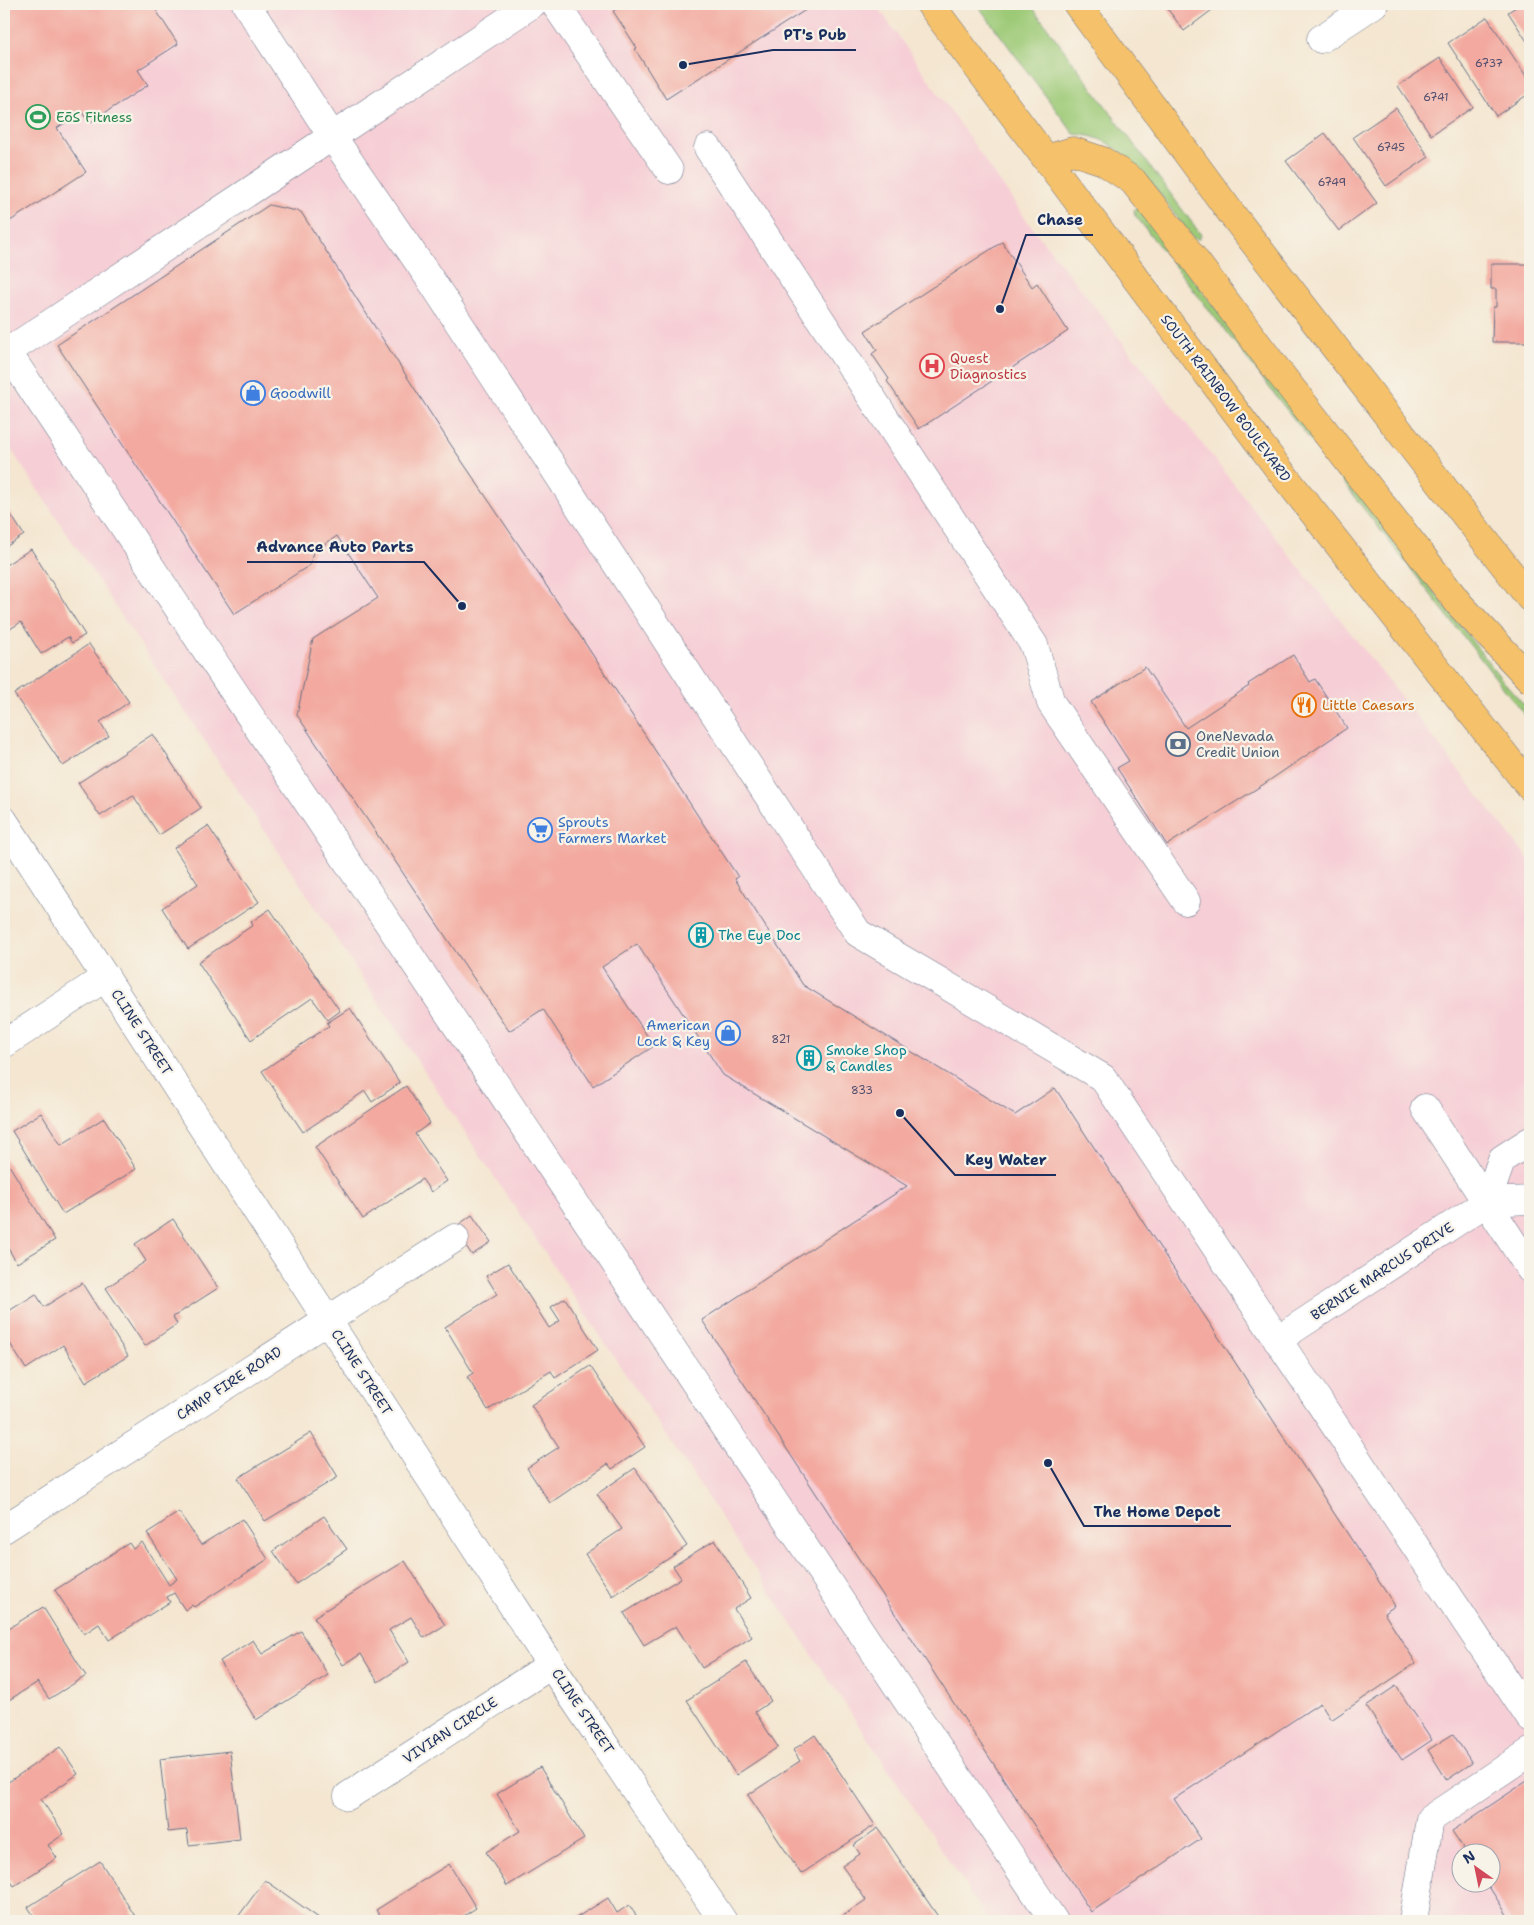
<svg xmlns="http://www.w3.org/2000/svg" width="1534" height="1925" font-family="'Shantell Sans',sans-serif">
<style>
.built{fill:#f6cfd6;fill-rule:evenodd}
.green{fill:#9dca77;stroke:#5c7c6a}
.building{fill:#f3a99f}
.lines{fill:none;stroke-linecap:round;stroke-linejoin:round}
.minor-casing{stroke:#676f86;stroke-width:29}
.major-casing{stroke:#676f86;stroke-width:29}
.minor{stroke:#fff;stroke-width:28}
.major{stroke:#f5c16b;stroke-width:28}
.labels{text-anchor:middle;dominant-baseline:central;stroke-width:4.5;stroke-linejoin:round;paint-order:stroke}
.number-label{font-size:11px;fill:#514e6e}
.leisure-label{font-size:14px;fill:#27864d;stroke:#f7f3e8;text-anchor:start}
.health-label{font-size:14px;fill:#be3a42;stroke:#f7f3e8;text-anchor:start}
.shop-label{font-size:14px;fill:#366cbe;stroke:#f7f3e8;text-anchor:start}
.street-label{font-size:14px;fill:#1b2f5e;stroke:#f7f3e8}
.food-label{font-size:14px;fill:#c56008;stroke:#f7f3e8;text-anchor:start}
.service-label{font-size:14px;fill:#4e5e75;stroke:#f7f3e8;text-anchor:start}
.culture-label{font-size:14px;fill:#0d838f;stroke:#f7f3e8;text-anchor:start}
.leader{fill:none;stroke:#1b2f5e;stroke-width:2}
.callout-dot{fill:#1b2f5e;stroke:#f7f3e8;stroke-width:2}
.callout-label{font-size:15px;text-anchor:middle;font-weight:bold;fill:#1b2f5e;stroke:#f7f3e8;stroke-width:4.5;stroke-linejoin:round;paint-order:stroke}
</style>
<rect width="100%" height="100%" fill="#f7f3e8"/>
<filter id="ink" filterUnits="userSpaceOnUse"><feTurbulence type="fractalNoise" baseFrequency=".02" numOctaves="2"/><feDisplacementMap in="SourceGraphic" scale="10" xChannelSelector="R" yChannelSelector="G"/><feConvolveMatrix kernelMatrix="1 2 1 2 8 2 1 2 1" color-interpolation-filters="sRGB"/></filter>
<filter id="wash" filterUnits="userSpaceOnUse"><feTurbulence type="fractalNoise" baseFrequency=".0096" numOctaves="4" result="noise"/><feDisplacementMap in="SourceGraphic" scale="20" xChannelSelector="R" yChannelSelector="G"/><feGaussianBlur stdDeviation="1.12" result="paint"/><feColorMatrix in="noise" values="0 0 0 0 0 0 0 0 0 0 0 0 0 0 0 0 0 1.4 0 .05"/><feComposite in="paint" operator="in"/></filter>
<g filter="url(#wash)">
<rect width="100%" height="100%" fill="#f4e6d0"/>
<path class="built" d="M4 4H876L1028 222 1530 861V1921H989L4 439ZM1462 1852H1492V1882H1462Z"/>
<path class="green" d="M977 4H1030L1201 235 1199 239 1192 238C1168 206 1133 148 1093 137 1087 135 1080 135 1074 134Z
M1139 208 1503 681 1530 711V722L1135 215 1134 209Z"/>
<g id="blocks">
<path class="building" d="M4 4H152L178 44 138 70 148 85 89 123 82 112 57 128 86 172 4 225Z
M625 4H815L666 99 635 49 637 48 613 11Z
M1164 4H1220L1184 31Z
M1521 4H1530V46L1508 12Z
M1487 17 1530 82V93L1496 116 1448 43Z
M1440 58 1473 107 1431 135 1398 86Z
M1396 108 1429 157 1386 186 1353 137Z
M1325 133 1377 203 1339 231 1286 161Z
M269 205 301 212 449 442 575 628 738 877 735 879 803 985 1015 1115 1055 1088 1395 1606 1384 1613 1416 1663 1331 1720 1320 1703 1174 1799 1201 1839 1091 1912 702 1320 907 1186 723 1075 637 944 602 967 654 1046 593 1086 543 1009 509 1031 297 715 313 639 378 598 337 536 313 552 310 565 234 614 57 345Z
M1002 242 1032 287 1037 283 1068 331 919 429 887 381 889 379 872 354 877 350 865 331Z
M1491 264H1530V342H1492L1493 307H1496V289H1491Z
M4 504 24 535 4 548Z
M31 549 85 635 72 643 68 637 41 654 21 622 4 633V566Z
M89 644 129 702 100 722 109 736 63 766 14 694Z
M1293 655 1310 682 1315 679 1347 728 1264 784 1167 845 1117 768 1129 761 1091 702 1145 667 1186 728 1249 686 1248 684Z
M153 734 201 808 159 835 133 795 100 816 78 783Z
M208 826 259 902 188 949 162 908 198 884 174 848Z
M270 909 340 1011 328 1020 312 998 251 1040 198 962 253 925 251 922Z
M350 1008 400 1083 372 1102 365 1091 303 1132 262 1071 329 1026 327 1023Z
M406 1086 430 1123 415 1134 447 1181 431 1192 422 1179 363 1219 315 1147Z
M41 1113 61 1145 104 1118 136 1169 63 1214 12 1131Z
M4 1157 55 1240 17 1263 4 1242Z
M472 1215 491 1242 472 1255 454 1228Z
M173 1219 218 1288 173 1317 177 1324 145 1346 106 1288 146 1261 135 1244Z
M508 1263 549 1328 560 1321 551 1307 565 1298 598 1350 555 1378 551 1371 488 1410 467 1377 473 1373 445 1327 497 1294 486 1276Z
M82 1283 128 1356 86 1382 63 1345 26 1369 4 1334V1314L36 1294 44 1307Z
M590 1366 645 1447 612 1469 608 1464 550 1503 527 1468 559 1447 531 1405Z
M311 1433 338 1477 265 1521 238 1478Z
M635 1468 687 1546 613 1596 585 1554 622 1529 597 1494Z
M179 1512 201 1545 242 1519 268 1559 194 1607 192 1605 185 1610 174 1593 167 1597 170 1602 109 1640 99 1624 84 1634 55 1590 129 1543 133 1549 142 1542 169 1585 177 1579 147 1533Z
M324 1516 347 1549 296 1584 273 1551Z
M715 1540 751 1598 734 1609 752 1637 702 1668 676 1626 644 1645 624 1613 681 1578 673 1566Z
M405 1561 445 1625 424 1638 411 1617 389 1630 409 1662 378 1682 361 1654 343 1665 314 1617Z
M43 1607 86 1676 49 1699 38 1682 4 1703V1631Z
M301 1631 328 1675 256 1720 220 1661 253 1640 262 1654Z
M746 1662 771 1701 755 1712 778 1747 736 1775 687 1700Z
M1396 1686 1432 1740 1402 1760 1366 1706Z
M1453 1734 1472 1763 1447 1780 1428 1750Z
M815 1735 875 1825 801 1874 748 1795 800 1761 793 1750Z
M60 1747 78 1774 41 1799 64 1834 48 1845 57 1858 14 1886 4 1871V1785Z
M230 1751 240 1839 189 1845 187 1830 168 1832 160 1759Z
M540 1767 584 1839 507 1886 486 1852 520 1831 497 1794Z
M1530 1779V1921H1511L1486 1882H1492V1852H1466L1452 1831Z
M878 1828 941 1921H835L866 1900 842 1866 860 1854 854 1845Z
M100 1861 138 1921H37L28 1907Z
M449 1864 476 1908 456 1921H383L376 1910Z
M265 1880 323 1921H235Z
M608 1898 617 1913 629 1905 640 1921H571Z
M967 1916 969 1921H959Z"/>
</g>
</g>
<g filter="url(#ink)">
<use href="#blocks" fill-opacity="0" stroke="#676f86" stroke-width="1"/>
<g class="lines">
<defs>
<path id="minor" d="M246 4 332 136 432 282 858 933 1103 1078 1530 1718
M555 4 669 170
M1321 39 1374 4
M708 148 1034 645 1051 703 1186 901
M4 347 1054 1921
M7 352 532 4
M4 821 551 1665 723 1921
M4 1044 106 977
M1425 1108 1530 1269
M1487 1202 1502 1159 1530 1141
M1277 1340 1487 1202 1530 1200
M4 1529 455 1238
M348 1796 551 1665
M1413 1921 1430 1819 1530 1752"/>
<path id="major" d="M930 4 1278 468 1530 787
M1077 4 1231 213 1418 455 1530 598
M1046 159 1073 151 1103 161 1133 181 1185 247 1271 362 1460 605 1530 679"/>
</defs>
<use href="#minor" class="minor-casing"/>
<use href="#major" class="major-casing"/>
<use href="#minor" class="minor"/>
<use href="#major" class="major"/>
</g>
</g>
<defs>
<symbol id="stadium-ring" viewBox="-11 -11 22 22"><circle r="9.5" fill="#f7f3e8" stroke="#2e9e5b" stroke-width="1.5"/><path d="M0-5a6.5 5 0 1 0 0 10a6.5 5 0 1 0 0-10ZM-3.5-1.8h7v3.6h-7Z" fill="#2e9e5b"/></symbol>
<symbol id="hospital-ring" viewBox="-11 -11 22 22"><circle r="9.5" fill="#f7f3e8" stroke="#e0444e" stroke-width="1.5"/><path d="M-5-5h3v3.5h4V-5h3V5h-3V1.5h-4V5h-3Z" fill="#e0444e"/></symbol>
<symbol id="shop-ring" viewBox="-11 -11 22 22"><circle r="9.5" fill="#f7f3e8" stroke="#3f7fe0" stroke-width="1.5"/><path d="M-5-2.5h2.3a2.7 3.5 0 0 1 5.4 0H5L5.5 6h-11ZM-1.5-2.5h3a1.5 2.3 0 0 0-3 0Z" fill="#3f7fe0"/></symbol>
<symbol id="restaurant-ring" viewBox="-11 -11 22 22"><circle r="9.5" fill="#f7f3e8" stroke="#e8710a" stroke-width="1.5"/><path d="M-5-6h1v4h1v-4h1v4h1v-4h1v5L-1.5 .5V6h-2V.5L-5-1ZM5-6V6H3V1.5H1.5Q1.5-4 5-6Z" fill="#e8710a"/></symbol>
<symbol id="bank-ring" viewBox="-11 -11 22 22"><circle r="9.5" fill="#f7f3e8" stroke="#5c6f8a" stroke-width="1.5"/><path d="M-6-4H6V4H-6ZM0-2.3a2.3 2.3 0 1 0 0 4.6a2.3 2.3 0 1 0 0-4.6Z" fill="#5c6f8a"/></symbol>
<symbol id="supermarket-ring" viewBox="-11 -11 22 22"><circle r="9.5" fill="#f7f3e8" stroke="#3f7fe0" stroke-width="1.5"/><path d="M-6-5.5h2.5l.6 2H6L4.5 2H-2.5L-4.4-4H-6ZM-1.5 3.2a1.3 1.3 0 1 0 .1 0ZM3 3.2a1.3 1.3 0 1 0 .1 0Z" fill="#3f7fe0"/></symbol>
<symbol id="building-ring" viewBox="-11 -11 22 22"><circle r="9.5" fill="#f7f3e8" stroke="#0f9aa8" stroke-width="1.5"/><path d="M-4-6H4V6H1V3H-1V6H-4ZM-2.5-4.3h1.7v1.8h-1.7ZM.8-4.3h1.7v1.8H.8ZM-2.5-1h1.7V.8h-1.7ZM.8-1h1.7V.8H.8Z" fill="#0f9aa8"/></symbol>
</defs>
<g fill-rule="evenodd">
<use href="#stadium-ring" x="24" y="103" width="28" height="28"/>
<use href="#hospital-ring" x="918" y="352" width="28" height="28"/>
<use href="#shop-ring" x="239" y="379" width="28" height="28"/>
<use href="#restaurant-ring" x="1290" y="691" width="28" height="28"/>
<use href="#bank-ring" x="1164" y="730" width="28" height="28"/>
<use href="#supermarket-ring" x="526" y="816" width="28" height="28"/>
<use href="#building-ring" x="687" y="921" width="28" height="28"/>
<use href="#shop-ring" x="714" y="1019" width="28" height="28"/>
<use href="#building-ring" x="795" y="1044" width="28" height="28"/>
</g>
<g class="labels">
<g class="number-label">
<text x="1489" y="63">6737</text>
<text x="1436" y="97">6741</text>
<text x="1391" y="147">6745</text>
<text x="1332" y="182">6749</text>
<text x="781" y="1039">821</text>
<text x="862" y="1090">833</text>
</g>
<g class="leisure-label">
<text x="56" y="117">EōS Fitness</text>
</g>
<g class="health-label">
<text x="950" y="358">Quest<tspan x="950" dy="16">Diagnostics</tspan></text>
</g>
<g class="shop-label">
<text x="270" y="393">Goodwill</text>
<text x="558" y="822">Sprouts<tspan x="558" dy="16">Farmers Market</tspan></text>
<text x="710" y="1025" text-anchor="end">American<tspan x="710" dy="16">Lock &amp; Key</tspan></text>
</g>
<g class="street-label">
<text transform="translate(1226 398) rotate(53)">SOUTH RAINBOW BOULEVARD</text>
<text transform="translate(142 1032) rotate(57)">CLINE STREET</text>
<text transform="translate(1382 1271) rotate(-33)">BERNIE MARCUS DRIVE</text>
<text transform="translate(362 1372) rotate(57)">CLINE STREET</text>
<text transform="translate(229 1383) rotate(-33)">CAMP FIRE ROAD</text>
<text transform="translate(583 1711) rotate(56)">CLINE STREET</text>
<text transform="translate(450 1730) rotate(-33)">VIVIAN CIRCLE</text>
</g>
<g class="food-label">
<text x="1322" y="705">Little Caesars</text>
</g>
<g class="service-label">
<text x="1196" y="736">OneNevada<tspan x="1196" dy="16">Credit Union</tspan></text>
</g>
<g class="culture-label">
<text x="718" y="935">The Eye Doc</text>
<text x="826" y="1050">Smoke Shop<tspan x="826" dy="16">&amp; Candles</tspan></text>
</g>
</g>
<path class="leader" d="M683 65L773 50H856M1000 309L1026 235H1093M462 606L424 562H247M900 1113L955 1175H1056M1048 1463L1084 1526H1231"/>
<g class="callout-dot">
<circle cx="683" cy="65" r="5"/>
<circle cx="1000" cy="309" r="5"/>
<circle cx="462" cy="606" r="5"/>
<circle cx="900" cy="1113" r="5"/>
<circle cx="1048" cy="1463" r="5"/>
</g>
<g class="callout-label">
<text x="815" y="40">PT's Pub</text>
<text x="1060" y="225">Chase</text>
<text x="335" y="552">Advance Auto Parts</text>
<text x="1006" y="1165">Key Water</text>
<text x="1157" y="1517">The Home Depot</text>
</g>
<rect width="1534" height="1925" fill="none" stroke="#f7f3e8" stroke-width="20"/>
<g transform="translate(1476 1868) rotate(327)"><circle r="24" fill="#f7f3e8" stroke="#9fa5b1"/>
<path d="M0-4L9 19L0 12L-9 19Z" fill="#d1495b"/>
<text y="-8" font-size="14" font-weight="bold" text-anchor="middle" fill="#1b2f5e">N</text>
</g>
</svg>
